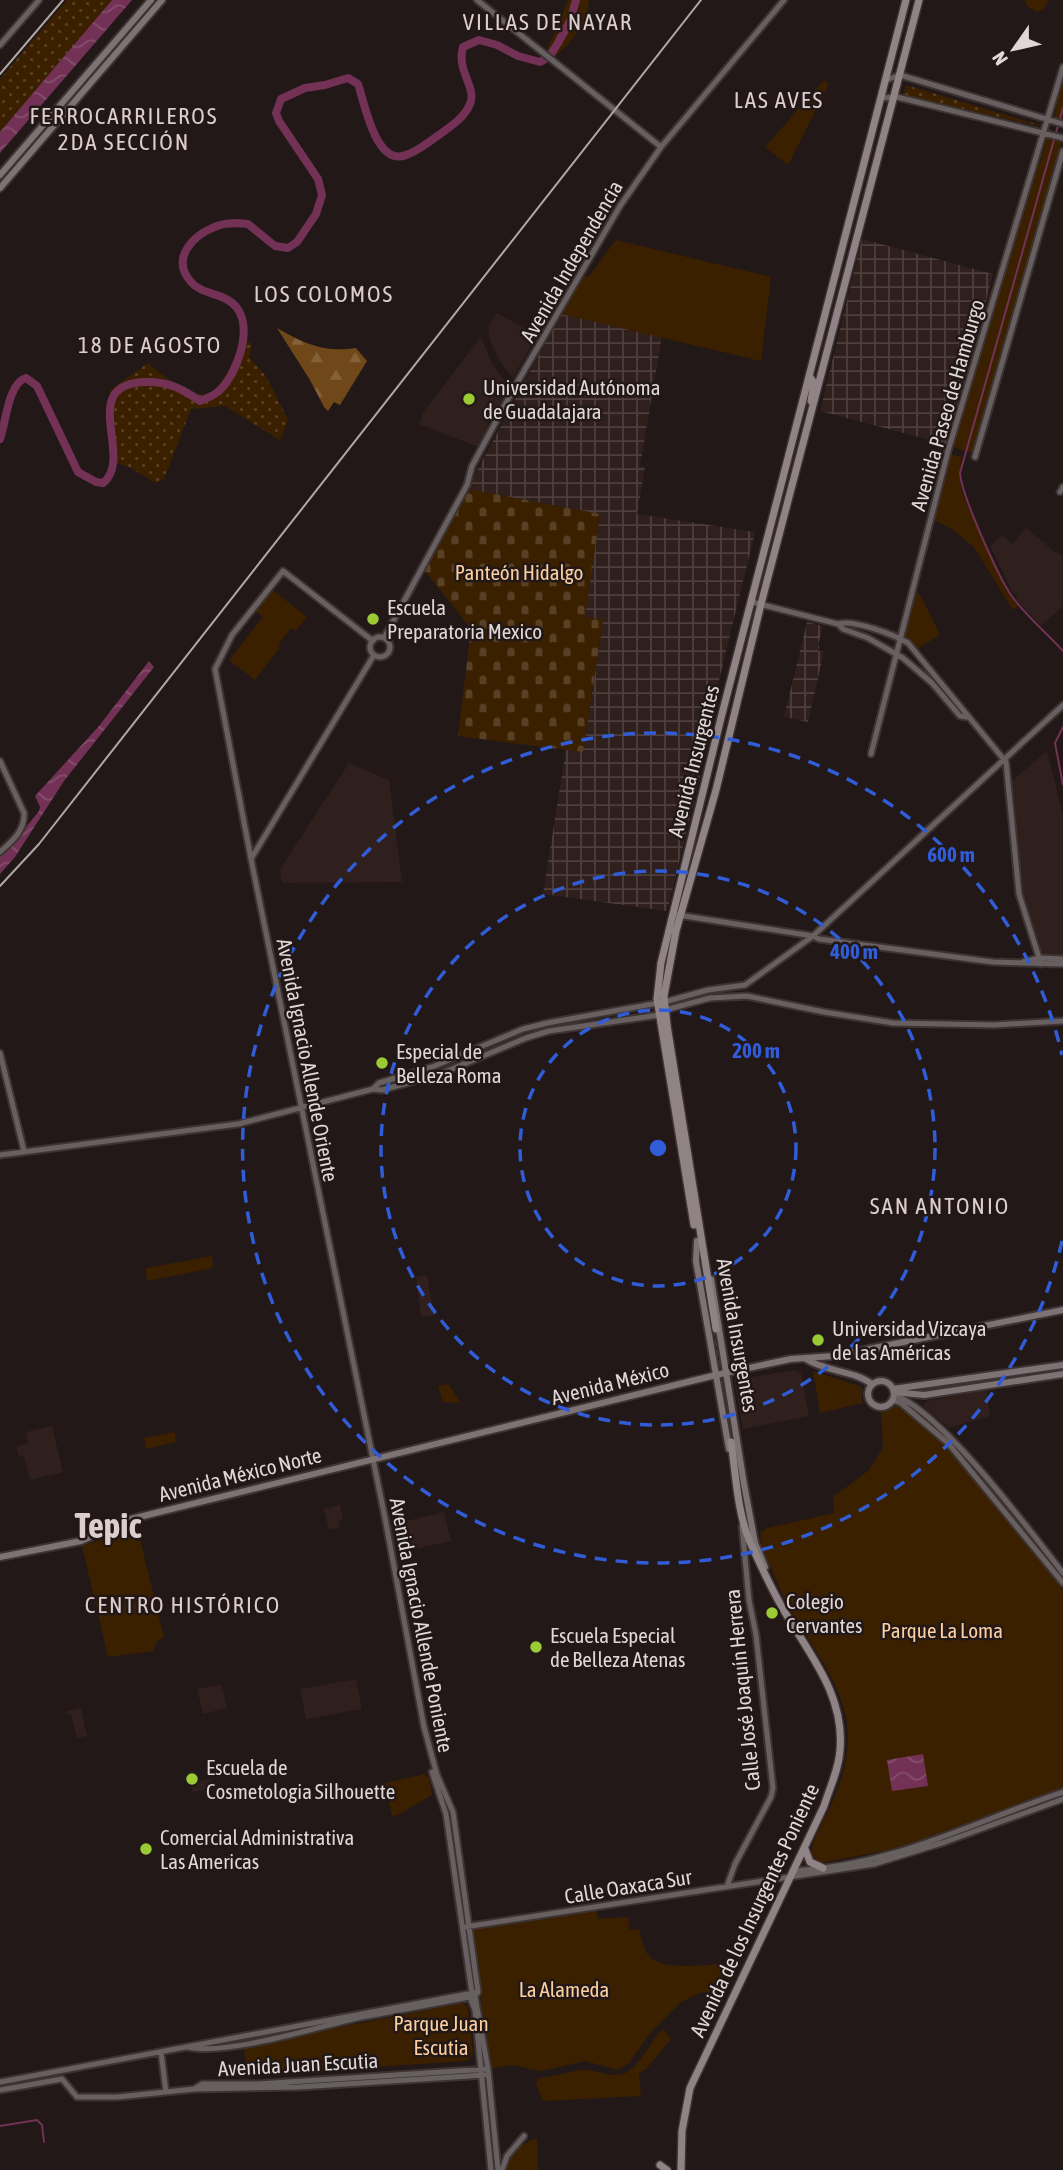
<svg xmlns="http://www.w3.org/2000/svg" width="1063" height="2170" font-family="'Asap Condensed',sans-serif">
<style>
.built{fill:#2f1f1d}
.industrial{fill:url(#industrial-grid)}
.grass{fill:url(#grass-dots)}
.forest{fill:url(#forest-firs)}
.cemetery{fill:url(#cemetery-stones)}
.green{fill:#3b2000}
.water{fill:url(#water-waves)}
.lines{fill:none;stroke-linecap:round;stroke-linejoin:round}
.stream{stroke:#723155;stroke-width:2}
.river{stroke:#723155;stroke-width:8}
.highway-tunnel{stroke:#3e3534;stroke-width:7;stroke-dasharray:7 3.5;stroke-linecap:butt}
.secondary-casing{stroke:#3c3332;stroke-width:9}
.primary-casing{stroke:#3c3332;stroke-width:10}
.highway-casing{stroke:#3c3332;stroke-width:10}
.secondary{stroke:#675f60;stroke-width:5}
.primary{stroke:#7d7274;stroke-width:6}
.highway{stroke:#908385;stroke-width:7}
.rail{stroke:#b0a8a7;stroke-width:2}
.ring{fill:none;stroke:#305cd8;stroke-width:3.5;stroke-dasharray:12 9}
.poi-dot{fill:#9acb35;stroke:#221817;stroke-width:2.5}
.labels{text-anchor:middle;dominant-baseline:central;stroke-width:5;stroke-linejoin:round;paint-order:stroke}
.street-label{font-size:21px;fill:#dfd8d7;stroke:#221817}
.poi-label{font-size:21px;fill:#dfd8d7;stroke:#221817;text-anchor:start}
.park-label{font-size:21px;fill:#fccfa0;stroke:#221817}
.neighbourhood-label{font-size:23px;letter-spacing:2px;fill:#dccecc;stroke:#221817}
.town-label{font-size:35px;font-weight:bold;fill:#dccecc;stroke:#221817}
.centre{fill:#305cd8;stroke:#221817;stroke-width:3.5}
.ring-label{font-size:21px;text-anchor:middle;font-weight:bold;fill:#305cd8;stroke:#221817;stroke-width:5;stroke-linejoin:round;paint-order:stroke}
</style>
<defs>
<pattern id="industrial-grid" width="8" height="8" patternUnits="userSpaceOnUse" patternTransform="scale(1.75)"><rect width="8" height="8" fill="#2f1f1d"/><path d="M0 4h8M4 0v8" fill="none" stroke="#4d3f3d"/></pattern>
<pattern id="grass-dots" width="8" height="8" patternUnits="userSpaceOnUse" patternTransform="scale(1.75)"><rect width="8" height="8" fill="#3b2000"/><path d="M2 2h.1M6 6h.1" fill="none" stroke="#574024" stroke-width="1.8" stroke-linecap="round"/></pattern>
<pattern id="forest-firs" width="22" height="20" patternUnits="userSpaceOnUse" patternTransform="scale(1.75)"><rect width="22" height="20" fill="#6f4718"/><path d="M5 1l3.5 6h-7zM16 11l3.5 6h-7z" fill="#836139"/></pattern>
<pattern id="cemetery-stones" width="16" height="16" patternUnits="userSpaceOnUse" patternTransform="scale(1.75)"><rect width="16" height="16" fill="#3b2000"/><path d="M2 7V4a2 2 0 0 1 4 0v3zM10 15v-3a2 2 0 0 1 4 0v3z" fill="#574024"/></pattern>
<pattern id="water-waves" width="16" height="10" patternUnits="userSpaceOnUse" patternTransform="scale(1.75)"><rect width="16" height="10" fill="#723155"/><path d="M0 5q4-4 8 0t8 0" fill="none" stroke="#864e6d"/></pattern>
</defs>
<rect width="100%" height="100%" fill="#221817"/>
<path class="built" d="M497 313 537 335 513 378 499 360 490 340 488 326Z
M481 337 492 363 510 388 498 411 486 414 488 427 478 447 419 424 424 411Z
M1026 528 1055 552 1063 555V606L1041 626 1015 598 1018 594 1013 593 990 546 1002 535 1012 544Z
M1047 751 1063 815V955H1043L1021 887 1014 799 1011 782Z
M349 763 389 780 402 882 282 883 280 869Z
M427 1275 434 1316H421L416 1277Z
M795 1370 801 1373 809 1416 743 1429 734 1380Z
M987 1390 990 1416 949 1428 923 1406 927 1401Z
M52 1426 63 1472 30 1480 24 1456 19 1457 16 1447 28 1443 26 1432Z
M340 1505 343 1519 338 1520 340 1527 329 1530 324 1509Z
M444 1512 451 1541 397 1553 390 1525Z
M356 1679 362 1709 306 1719 300 1689Z
M222 1685 227 1708 203 1714 197 1689Z
M81 1708 87 1736 77 1738 71 1714 68 1715 67 1711Z
M211 1779 213 1789 192 1792 191 1783Z"/>
<path class="industrial" d="M862 239 993 274 949 445 820 411Z
M561 314 662 336 640 466 645 467 637 514 755 532 711 713 701 773 667 911 543 894 566 749 583 752 603 621 584 618 600 514 467 489Z
M807 622 823 626 818 645 819 646 818 651 824 652 808 722 784 717Z"/>
<path class="grass" d="M67 0H112L0 132V79Z
M906 85 1039 125V126L903 96Z
M242 339 252 344 249 357 266 376 288 420 280 440 225 406 191 409 164 479 156 483 129 467 117 463 110 390 148 363C204 410 216 407 242 339Z"/>
<path class="forest" d="M277 328C303 343 323 353 356 348L367 361 340 405 334 402 328 411 324 407 310 380Z"/>
<path class="cemetery" d="M467 489 600 514 585 617 603 620 583 752 458 736 471 629 425 571Z"/>
<path class="green" d="M568 0H589C587 25 573 41 555 56L547 48 555 33Z
M1025 0H1049L1043 10 1037 12 1027 6Z
M1063 77V120L1054 117Z
M824 80 829 84 788 165 765 147Z
M1047 136 1062 140 972 453 953 447 1035 166 1041 160Z
M616 240 771 277 761 361 561 314 584 276H589Z
M950 454 962 457 959 477 962 492 1005 589 1018 606 1013 610 974 547 953 530 933 519Z
M270 588 307 617 296 631 291 628 278 645 280 648 255 680 229 660 263 617 253 609Z
M915 593 920 594 940 635 917 649 902 636Z
M212 1256 213 1268 147 1281 146 1268Z
M813 1371 862 1387V1403L820 1413Z
M448 1384 461 1403 443 1402 438 1386Z
M896 1406 907 1410 945 1444 1063 1587V1789L894 1849 820 1863 812 1856C810 1842 822 1825 828 1812 843 1780 854 1744 844 1709 834 1672 809 1643 791 1611 783 1597 777 1582 771 1567 766 1556 758 1544 761 1532L768 1528 834 1513 833 1497 868 1471 883 1448 881 1411Z
M175 1432 176 1442 146 1449 144 1438Z
M136 1523 164 1637 157 1641 153 1651 108 1657 82 1546 120 1534Z
M425 1774 429 1779 432 1795 398 1815 392 1816 385 1783Z
M596 1910 598 1919 628 1917 630 1930 639 1929C642 1938 643 1948 649 1956 662 1973 716 1963 736 1963L737 1965 725 1990 699 1993 681 2002 651 2032 629 2063 618 2070 585 2061 541 2071 511 2065 489 2069 472 1927Z
M463 2003 468 2008 473 2053 467 2061 247 2075 244 2046Z
M663 2029 671 2039 647 2068 639 2074 641 2096 543 2101 536 2084 538 2078C553 2077 567 2072 581 2070 598 2068 613 2082 629 2071 643 2061 650 2041 663 2029Z
M537 2138 538 2170H504C510 2155 521 2143 537 2138Z"/>
<path class="water" d="M112 0H132L0 153V132Z
M149 661 154 667 64 781 15 857 0 874V854L18 837 39 811 40 807 35 796 99 726Z
M923 1754 928 1786 892 1791 887 1760Z"/>
<g class="lines">
<path class="stream" d="M1063 108 960 473C961 494 998 576 1011 595 1025 615 1046 632 1063 651
M1063 727 1055 743 1063 785
M0 2126 37 2120 42 2125 44 2142"/>
<path class="river" d="M0 439C6 423 8 383 26 378L37 386 78 472 96 482 103 483C135 458 77 385 144 382 167 381 181 388 200 401 207 398 213 396 219 391 237 374 253 330 237 308 225 292 203 296 191 282 170 258 193 235 217 226 227 222 238 223 248 224L275 246 288 248 297 242 316 214 322 195 318 179 279 121 276 113 281 99 305 88 325 85 348 78 358 84C364 101 375 163 403 156 415 153 426 144 436 137 448 128 464 119 470 104 477 87 456 71 463 47L479 40 497 45 518 56 540 62 549 57 558 43 570 21 576 0"/>
<path class="highway-tunnel" d="M712 1329 731 1442"/>
<defs>
<path id="secondary" d="M477 0 661 147
M0 45 39 0
M886 80 900 75 1063 124
M881 98 897 97 1063 138
M975 457 1063 151
M1060 492 1063 487
M752 602 838 624C853 619 895 635 908 643L1006 762 1019 894 1041 964
M838 624 843 629 868 638 903 658 932 683 960 716 967 717
M370 647a10 10 0 1 1 20 0a10 10 0 1 1-20 0Z
M384 638 467 485 472 466 514 388 620 206 661 147 784 0
M373 641 283 571 232 635 215 669 251 859 385 1518 424 1727 437 1775 453 1812 478 1992 475 1996 488 2069 498 2170
M871 754 948 451 1063 67
M0 761 24 813C25 831 12 841 0 852
M251 859 374 655
M678 915 813 936 819 939 993 962 1063 964
M1023 962 1039 958 1063 959
M0 1053 24 1151
M373 1089 379 1083 432 1067 523 1029 547 1023 664 1002 708 990 745 985 813 936 1063 705
M0 1155 238 1124 373 1089 382 1090 440 1074 526 1038 549 1031 659 1015 665 1010 710 998 747 996 824 1012 893 1023 994 1025 1063 1021
M894 1395C940 1410 1031 1532 1063 1573
M892 1400 901 1403 948 1443 1063 1583
M432 1772 446 1814 472 1993 470 1997 475 2010 491 2170
M795 1871C894 1865 971 1823 1063 1792
M727 1886 735 1864 771 1797 773 1788 756 1635 749 1600 742 1526
M464 1927 874 1864 945 1842 1063 1799
M188 2047C227 2056 320 2026 362 2017 399 2010 436 2004 473 1996
M161 2052 166 2092
M0 2082 478 1992
M194 2089 299 2087 484 2075
M0 2090 62 2079 77 2097H117L166 2092 194 2089 202 2084H258L488 2069
M502 2170 507 2156 524 2136"/>
<path id="primary" d="M0 175 151 0
M0 188 162 0
M697 1241 696 1261 729 1449
M711 1279 744 1484 755 1543 765 1567
M806 1359C826 1372 853 1370 872 1384
M868 1394a13 13 0 1 1 26 0a13 13 0 1 1-26 0Z
M893 1389 1063 1365
M894 1392 924 1395 1063 1374
M0 1557 81 1541 131 1519 716 1375 791 1359 834 1356 1063 1310"/>
<path id="highway" d="M810 377 814 383 811 401
M694 1225 657 999 661 963 721 718 906 0
M716 1329 667 1025 664 996 676 931 716 790 761 604 919 0
M805 1849 810 1862 823 1868
M660 2165 667 2170
M681 2170 682 2131 690 2088 824 1806C830 1787 839 1769 840 1750 845 1697 811 1656 786 1614 772 1591 761 1566 750 1542 737 1512 736 1474 731 1442"/>
</defs>
<use href="#secondary" class="secondary-casing"/>
<use href="#primary" class="primary-casing"/>
<use href="#highway" class="highway-casing"/>
<use href="#secondary" class="secondary"/>
<use href="#primary" class="primary"/>
<use href="#highway" class="highway"/>
<path class="rail" d="M0 74 63 0
M0 886 39 844 701 0"/>
</g>
<g class="ring">
<circle cx="658" cy="1148" r="138"/>
<circle cx="658" cy="1148" r="277"/>
<path d="M1062 1241A415 415 0 1 1 1062 1055"/>
</g>
<g class="poi-dot">
<circle cx="469" cy="399" r="7"/>
<circle cx="373" cy="619" r="7"/>
<circle cx="382" cy="1063" r="7"/>
<circle cx="818" cy="1340" r="7"/>
<circle cx="772" cy="1613" r="7"/>
<circle cx="536" cy="1647" r="7"/>
<circle cx="192" cy="1779" r="7"/>
<circle cx="146" cy="1849" r="7"/>
</g>
<g class="labels">
<g class="street-label">
<text transform="translate(571 261) rotate(-60)">Avenida Independencia</text>
<text transform="translate(947 405) rotate(-74)">Avenida Paseo de Hamburgo</text>
<text transform="translate(693 761) rotate(-76)">Avenida Insurgentes</text>
<text transform="translate(308 1060) rotate(79)">Avenida Ignacio Allende Oriente</text>
<text transform="translate(738 1335) rotate(80)">Avenida Insurgentes</text>
<text transform="translate(610 1383) rotate(-14)">Avenida México</text>
<text transform="translate(240 1474) rotate(-14)">Avenida México Norte</text>
<text transform="translate(422 1625) rotate(79)">Avenida Ignacio Allende Poniente</text>
<text transform="translate(742 1690) rotate(-96)">Calle José Joaquín Herrera</text>
<text transform="translate(628 1886) rotate(-9)">Calle Oaxaca Sur</text>
<text transform="translate(754 1910) rotate(-65)">Avenida de los Insurgentes Poniente</text>
<text transform="translate(298 2064) rotate(-3)">Avenida Juan Escutia</text>
</g>
<g class="poi-label">
<text x="483" y="387">Universidad Autónoma<tspan x="483" dy="24">de Guadalajara</tspan></text>
<text x="387" y="607">Escuela<tspan x="387" dy="24">Preparatoria Mexico</tspan></text>
<text x="396" y="1051">Especial de<tspan x="396" dy="24">Belleza Roma</tspan></text>
<text x="832" y="1328">Universidad Vizcaya<tspan x="832" dy="24">de las Américas</tspan></text>
<text x="786" y="1601">Colegio<tspan x="786" dy="24">Cervantes</tspan></text>
<text x="550" y="1635">Escuela Especial<tspan x="550" dy="24">de Belleza Atenas</tspan></text>
<text x="206" y="1767">Escuela de<tspan x="206" dy="24">Cosmetologia Silhouette</tspan></text>
<text x="160" y="1837">Comercial Administrativa<tspan x="160" dy="24">Las Americas</tspan></text>
</g>
<g class="park-label">
<text x="519" y="572">Panteón Hidalgo</text>
<text x="942" y="1630">Parque La Loma</text>
<text x="564" y="1989">La Alameda</text>
<text x="441" y="2023">Parque Juan<tspan x="441" dy="24">Escutia</tspan></text>
</g>
<g class="neighbourhood-label">
<text x="548" y="22">VILLAS DE NAYAR</text>
<text x="779" y="100">LAS AVES</text>
<text x="124" y="116">FERROCARRILEROS<tspan x="124" dy="26">2DA SECCIÓN</tspan></text>
<text x="324" y="294">LOS COLOMOS</text>
<text x="150" y="345">18 DE AGOSTO</text>
<text x="940" y="1206">SAN ANTONIO</text>
<text x="183" y="1605">CENTRO HISTÓRICO</text>
</g>
<g class="town-label">
<text x="108" y="1525">Tepic</text>
</g>
</g>
<circle cx="658" cy="1148" r="10" class="centre"/>
<g class="ring-label">
<text x="951" y="862">600 m</text>
<text x="854" y="959">400 m</text>
<text x="756" y="1058">200 m</text>
</g>
<g transform="translate(1014 49) rotate(236)" stroke="#221817" stroke-width="5" paint-order="stroke">
<path d="M0-5L12 26L0 18L-12 26Z" fill="#dfd8d7"/>
<text y="-10" font-size="19" font-weight="bold" text-anchor="middle" fill="#dfd8d7">N</text>
</g>
</svg>
